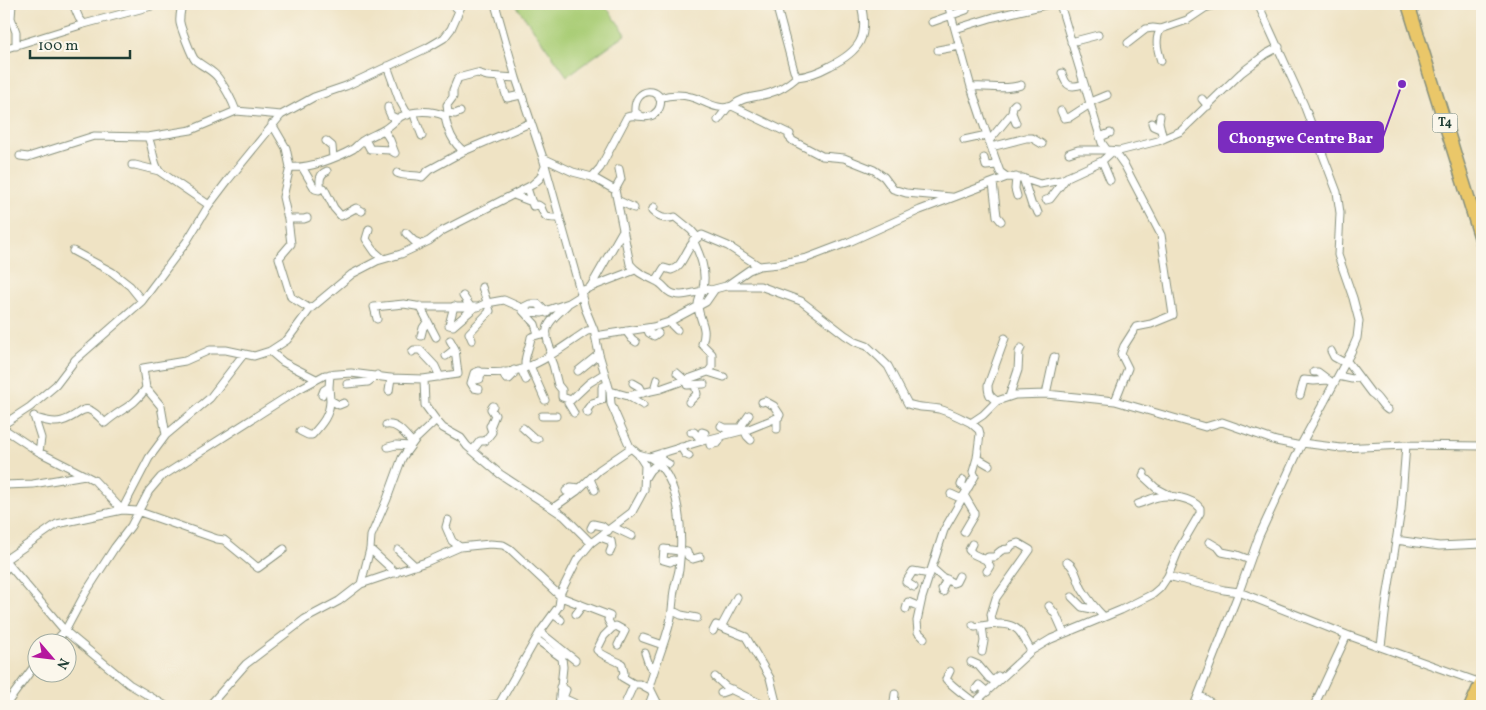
<svg xmlns="http://www.w3.org/2000/svg" width="1486" height="710" font-family="Vollkorn,serif">
<style>
.grass{fill:#aace77;stroke:#648656}
.lines{fill:none;stroke-linecap:round;stroke-linejoin:round}
.street-casing{stroke:#87907c;stroke-width:9}
.highway-casing{stroke:#87907c;stroke-width:15}
.street{stroke:#fff;stroke-width:7}
.highway{stroke:#eac769;stroke-width:12}
.labels{text-anchor:middle;dominant-baseline:central;stroke-width:5;stroke-linejoin:round;paint-order:stroke}
.shield{fill:#fbf7ec;stroke:#61756b;stroke-width:1}
.shield-label{font-size:12px;font-weight:bold;fill:#1f3d34}
.leader{fill:none;stroke:#7b2cbf;stroke-width:2}
.callout-dot{fill:#7b2cbf;stroke:#fbf7ec;stroke-width:2}
.callout{fill:#7b2cbf;stroke:#7b2cbf;stroke-width:2}
.callout-label{font-size:15px;text-anchor:middle;font-weight:bold;fill:#fff}
</style>
<rect width="100%" height="100%" fill="#fbf7ec"/>
<filter id="ink" filterUnits="userSpaceOnUse"><feTurbulence type="fractalNoise" baseFrequency=".02" numOctaves="2"/><feDisplacementMap in="SourceGraphic" scale="10" xChannelSelector="R" yChannelSelector="G"/><feConvolveMatrix kernelMatrix="1 2 1 2 8 2 1 2 1" color-interpolation-filters="sRGB"/></filter>
<filter id="wash" filterUnits="userSpaceOnUse"><feTurbulence type="fractalNoise" baseFrequency=".0096" numOctaves="4" result="noise"/><feDisplacementMap in="SourceGraphic" scale="20" xChannelSelector="R" yChannelSelector="G"/><feGaussianBlur stdDeviation="1.12" result="paint"/><feColorMatrix in="noise" values="0 0 0 0 0 0 0 0 0 0 0 0 0 0 0 0 0 1.4 0 .05"/><feComposite in="paint" operator="in"/></filter>
<g filter="url(#wash)">
<rect width="100%" height="100%" fill="#efe3c4"/>
<path class="grass" d="M515 4H604L626 34 567 76Z"/>
</g>
<g filter="url(#ink)">
<g class="lines">
<defs>
<path id="street" d="M12 4 11 18 16 32V46
M73 4 79 18 84 24
M182 4C181 10 179 17 180 23 181 28 192 57 195 60 203 67 213 70 219 79 226 89 232 100 236 111
M452 4 459 10
M495 4 516 78 543 158 573 172 592 177 600 168 627 117C635 113 645 120 653 115 656 113 659 110 660 106 665 87 633 85 635 112L641 116
M776 4 794 71 797 77C810 76 819 72 830 66 860 51 869 37 861 4
M948 4 971 87 987 135 1000 172 1007 177
M1060 4 1102 143 1107 150 1119 151 1158 141 1181 131 1241 73 1266 54 1279 47
M1203 4 1205 8 1218 4
M932 22 966 10
M955 29 994 17 1049 4
M1161 29C1154 39 1158 51 1161 61
M1071 42 1098 35
M1128 43 1146 29 1153 28 1161 29 1187 20 1205 8
M4 49 84 24 159 4
M938 50 960 46
M387 66 399 99 408 115
M1062 73C1066 87 1070 88 1084 84
M503 78 501 79 507 98 521 95
M971 87C988 85 1004 91 1021 85
M659 98C669 95 681 94 691 97 704 100 718 112 732 106L790 134 789 137 793 141 822 156 844 158 874 170 884 177 893 189 906 193 951 197
M1202 99 1208 106
M1090 102 1107 95
M732 106C743 96 756 98 770 93 780 90 789 84 797 77
M388 107V109L391 116 398 119
M1061 111 1064 118 1070 117 1090 104
M414 113C414 118 420 130 422 136
M448 113 447 105 453 97V90L458 78 477 73 487 76 516 78
M1012 113 1016 123
M445 116C447 129 453 144 464 151L530 123
M1160 116 1159 122 1163 139
M718 120 728 107
M1152 123 1153 126 1160 129
M272 124 286 148 290 167 283 197 288 219 291 244 279 258 291 297 310 309
M384 130 390 140 395 153
M148 137C153 148 153 162 159 171
M1100 137 1110 133
M964 140 987 135
M326 141 332 146 333 158
M362 141 367 143 370 149 390 150 395 153
M989 141 1012 113 1013 106 1015 104
M991 147 1026 138H1032L1042 144
M1115 152 1125 166 1161 235 1173 315 1151 324 1136 327 1124 346 1121 354 1128 368 1115 401
M1069 153 1078 150H1107
M20 156 28 157 94 136 148 137 191 130 236 111 281 115
M543 158 585 308 594 330 599 354 610 391 611 404 630 447 638 454 649 457 702 441 749 429 779 417 780 415 774 406 765 401 762 402
M984 158 986 166 997 165
M1102 161 1110 180
M132 165H135L159 171 209 205
M290 167C308 169 337 158 353 149 356 147 358 144 361 142 368 136 378 134 385 129 390 126 395 121 400 117 413 110 432 110 445 116L448 113 455 114 460 112
M302 167 315 189 319 190 321 188C319 181 319 174 327 171
M397 173C405 177 414 174 422 177L429 170 464 151
M592 177 615 190 630 264C637 273 646 276 656 281L664 268 671 270C685 267 685 244 702 235L728 246 759 266
M1016 177 1015 189 1017 196
M1023 178 1032 206 1036 208 1038 213
M993 183 997 216 1001 221
M321 188H324L334 208 341 216 356 208 362 211
M527 188 533 206 538 205 541 207C545 219 547 218 560 218
M615 190 621 179 619 169
M514 195 532 202
M1046 200 1050 199 1067 177
M619 201 634 208
M654 207 652 211C659 218 665 220 675 217L691 230 697 237
M288 219H304L307 218
M369 229 366 239 375 252 383 259
M406 233 414 241 421 244
M73 251 112 272 130 286 142 301
M656 281C661 283 664 287 668 291 678 299 691 293 703 291
M591 286 623 230
M726 286 749 270 759 266 779 264 807 258 849 242 920 210 1007 177 1022 178 1040 184 1061 180 1102 161 1113 151
M703 288 711 290 726 286H760L801 301 845 335 856 342 867 346 880 358 888 366 908 404C918 408 928 407 939 409 950 412 961 418 971 423L983 415 997 401 1015 395 1046 394 1115 401 1205 427 1222 422 1276 441 1301 446
M581 291 635 270
M463 296 470 306
M567 305C551 321 540 325 551 350L549 355 553 365 558 385 562 390V397L571 400 589 383 605 373
M420 306 436 337
M454 306 449 325 453 326 475 307
M522 308 529 312 542 313 545 311 547 313
M523 311 535 324 538 334
M377 319 374 307 404 304 422 307H478L487 303 504 300 522 308 530 304H538L545 311 569 303 582 295
M669 322 677 330
M647 328 649 333 654 336 658 333
M626 331 632 339 636 342
M421 336 423 328 427 322
M595 336 653 327 669 322 706 302 715 289
M450 340 455 349
M472 340 469 333 490 311 482 287
M270 351 283 362 316 379
M1331 351 1334 357 1345 363
M412 352 414 350H420L435 366 440 377
M1347 361 1371 393C1379 397 1381 406 1388 410
M528 366 525 364C525 354 530 346 531 337L541 334 547 335
M530 366 545 400
M521 369 526 380
M578 371 599 354
M503 372 506 379H509L513 375 514 370
M708 372 724 377
M1314 372H1318L1330 381
M677 373 686 381 687 385 704 384
M1338 376 1352 379 1359 377
M657 379 655 386 660 389
M472 381 480 379 481 372C495 373 512 373 525 368 547 360 567 344 587 331L594 330
M633 383 640 387 643 393
M347 384 368 382 377 375
M329 387 330 400 339 405 344 403
M479 389 474 388 471 383 474 373 479 371 481 372
M389 391 391 378
M610 391 628 396 660 389 708 372 712 367V354L702 344C708 326 700 323 698 307 697 301 702 294 703 288 707 271 700 255 693 240
M1046 394 1054 357
M322 395 324 390 329 387 330 374
M1300 395 1304 380 1314 381 1328 380
M628 396 643 405
M1009 397 1018 370 1019 352 1021 348
M997 401C990 397 988 394 988 385L1005 338
M689 402 697 394 695 385
M568 403 574 413
M588 413 586 411 592 403 602 400V387L608 384
M749 415 742 425 747 436 751 440
M34 416 41 438 39 452
M542 416H556
M35 418C43 420 53 424 62 421 85 414 82 398 105 423 120 409 134 407 146 388
M436 420 443 428 461 438 467 446 500 474 564 516 591 543
M971 423 979 430 980 434 977 458 989 465
M4 424 30 407 56 385 75 360 142 301 187 241 209 205 228 180 281 115 314 97 346 86 427 48 444 38 451 29 462 4
M386 425C398 423 405 435 412 442
M721 426 725 428H743
M523 428 534 438 538 439
M4 429 39 452 94 480 122 510
M777 429V418
M300 431 308 435H312C322 424 330 415 330 400
M691 432H694L702 441
M702 432 705 433V440
M166 435 161 406 146 388 143 368 185 361 210 350H226L254 356 270 351 287 340 310 309 352 274 377 261 401 254 429 241 442 231 532 185 540 178 545 167
M1302 443 1341 448 1406 445 1482 446
M710 445 718 443 722 436
M388 447 396 445 410 446
M681 447 685 454 689 456
M473 450 480 441H485L492 432 490 426 491 425 495 415 491 409 493 406
M649 457C682 475 683 537 679 570 677 580 673 589 673 600 672 608 672 614 670 622 665 643 656 663 650 684L651 690 659 706
M660 459 669 464
M1144 473 1143 476 1156 488 1171 496
M645 478 650 470 657 464 662 453
M590 479 595 490
M963 480 961 485 968 489
M4 485 33 484 85 475
M566 491 571 487 580 488
M951 494 962 499
M553 508 577 491 599 470 631 448
M122 510 149 458 166 435 210 398 243 355
M448 520 446 527 452 541 460 547
M613 527 632 536
M591 528 593 524 602 526 608 531
M964 532 974 515V512L964 495
M600 537 611 541 612 547 610 552
M1396 540 1439 546 1482 544
M1209 542 1219 548 1222 552 1237 555 1250 560
M972 544 969 550 973 554 986 560 988 557H995C999 551 1002 549 1009 549L1012 545 1018 543 1030 550 996 598 991 614 992 621 996 624
M370 549 396 573
M398 550 415 566
M4 559 65 631 129 684 166 706
M5 560 57 524 122 510 137 511 217 539 224 540 258 568 284 549
M986 560 990 566 987 571
M679 561 673 560 670 562 663 560 664 549 687 552 688 556 693 559 700 557
M1067 562C1076 567 1077 580 1082 589 1088 599 1095 608 1104 617
M932 568 942 577 953 583 956 582 959 576
M4 571 9 565
M1168 576 1224 590 1239 592 1347 635 1481 683
M361 584 370 549 371 536 387 499 402 458 415 440 436 420 425 405 424 379
M914 587 906 582 913 571 930 574
M943 592 942 589 947 579
M1072 597 1082 607 1097 610
M1049 606 1056 615 1064 633
M906 609 908 602 920 607
M673 611 681 615 697 618
M553 614 561 620
M576 614 582 606
M973 625 975 627C988 625 1008 620 1018 630 1023 635 1027 644 1031 651
M721 627 737 597
M612 628 616 626 625 631 618 645
M713 631 716 625 746 637 770 678 777 706
M540 632 575 660
M643 638 663 645
M924 638 918 632 917 621 922 598 944 530 975 476 973 472 977 458
M536 639 562 658 563 667 559 706
M54 642 65 631 86 592 115 547 131 526 149 491 161 477 299 389 325 375 351 373 390 378 423 379 458 374 455 349 446 356
M1381 646 1387 598 1401 510 1406 445
M982 652 984 641 982 626
M645 653 649 665 654 671
M971 662 978 665 989 678 994 681 998 676
M950 671 946 679C951 685 967 697 975 703
M715 677 726 687 761 704
M560 687 566 690 563 698 574 703 570 706
M976 689 979 685 987 692
M721 693 732 689
M653 694 650 702 659 704
M895 694 894 702 895 706
M1199 695 1216 706
M5 706 38 661
M209 706 246 664 305 619 339 601 361 584 426 562 460 547 490 544 503 545 510 549 561 597 610 616 608 620 612 628 604 636 597 650C601 655 615 660 622 664L624 673 622 677 634 684
M486 706 498 704
M498 706 540 632 559 606 561 592 577 560 591 543 632 512 644 490 645 465 638 454
M624 706 634 684H640L651 690
M743 706 745 703H755
M971 706 1031 651 1051 639 1121 610 1153 594 1160 588 1168 576 1179 549 1200 513V508C1193 498 1169 494 1158 497 1151 498 1145 502 1138 504
M1194 706 1239 592 1259 536 1302 443 1351 352 1357 338 1359 321 1353 298 1338 255 1340 213 1337 192 1304 105 1258 4
M1314 706 1347 635"/>
<path id="highway" d="M1408 4 1482 242
M1471 706 1482 681"/>
</defs>
<use href="#street" class="street-casing"/>
<use href="#highway" class="highway-casing"/>
<use href="#street" class="street"/>
<use href="#highway" class="highway"/>
</g>
</g>
<g class="labels">
<rect class="shield" x="1432.5" y="113.5" width="25" height="19" rx="4"/>
<g class="shield-label">
<text x="1445" y="123">T4</text>
</g>
</g>
<path class="leader" d="M1402 84L1383 137"/>
<circle class="callout-dot" cx="1402" cy="84" r="5"/>
<rect class="callout" x="1219" y="122" width="164" height="30" rx="5"/>
<g class="callout-label">
<text x="1301" y="143">Chongwe Centre Bar</text>
</g>
<rect width="1486" height="710" fill="none" stroke="#fbf7ec" stroke-width="20"/>
<g transform="translate(52 658) rotate(118)"><circle r="24" fill="#fbf7ec" stroke="#a3ada2"/>
<path d="M0-4L9 19L0 12L-9 19Z" fill="#b5179e"/>
<text y="-8" font-size="14" font-weight="bold" text-anchor="middle" fill="#1f3d34">N</text>
</g>
<path d="M30 50v8h100v-8" fill="none" stroke="#1f3d34" stroke-width="2.5"/>
<text x="38" y="50" font-size="15" fill="#1f3d34" stroke="#fbf7ec" stroke-width="4" paint-order="stroke">100 m</text>
</svg>
